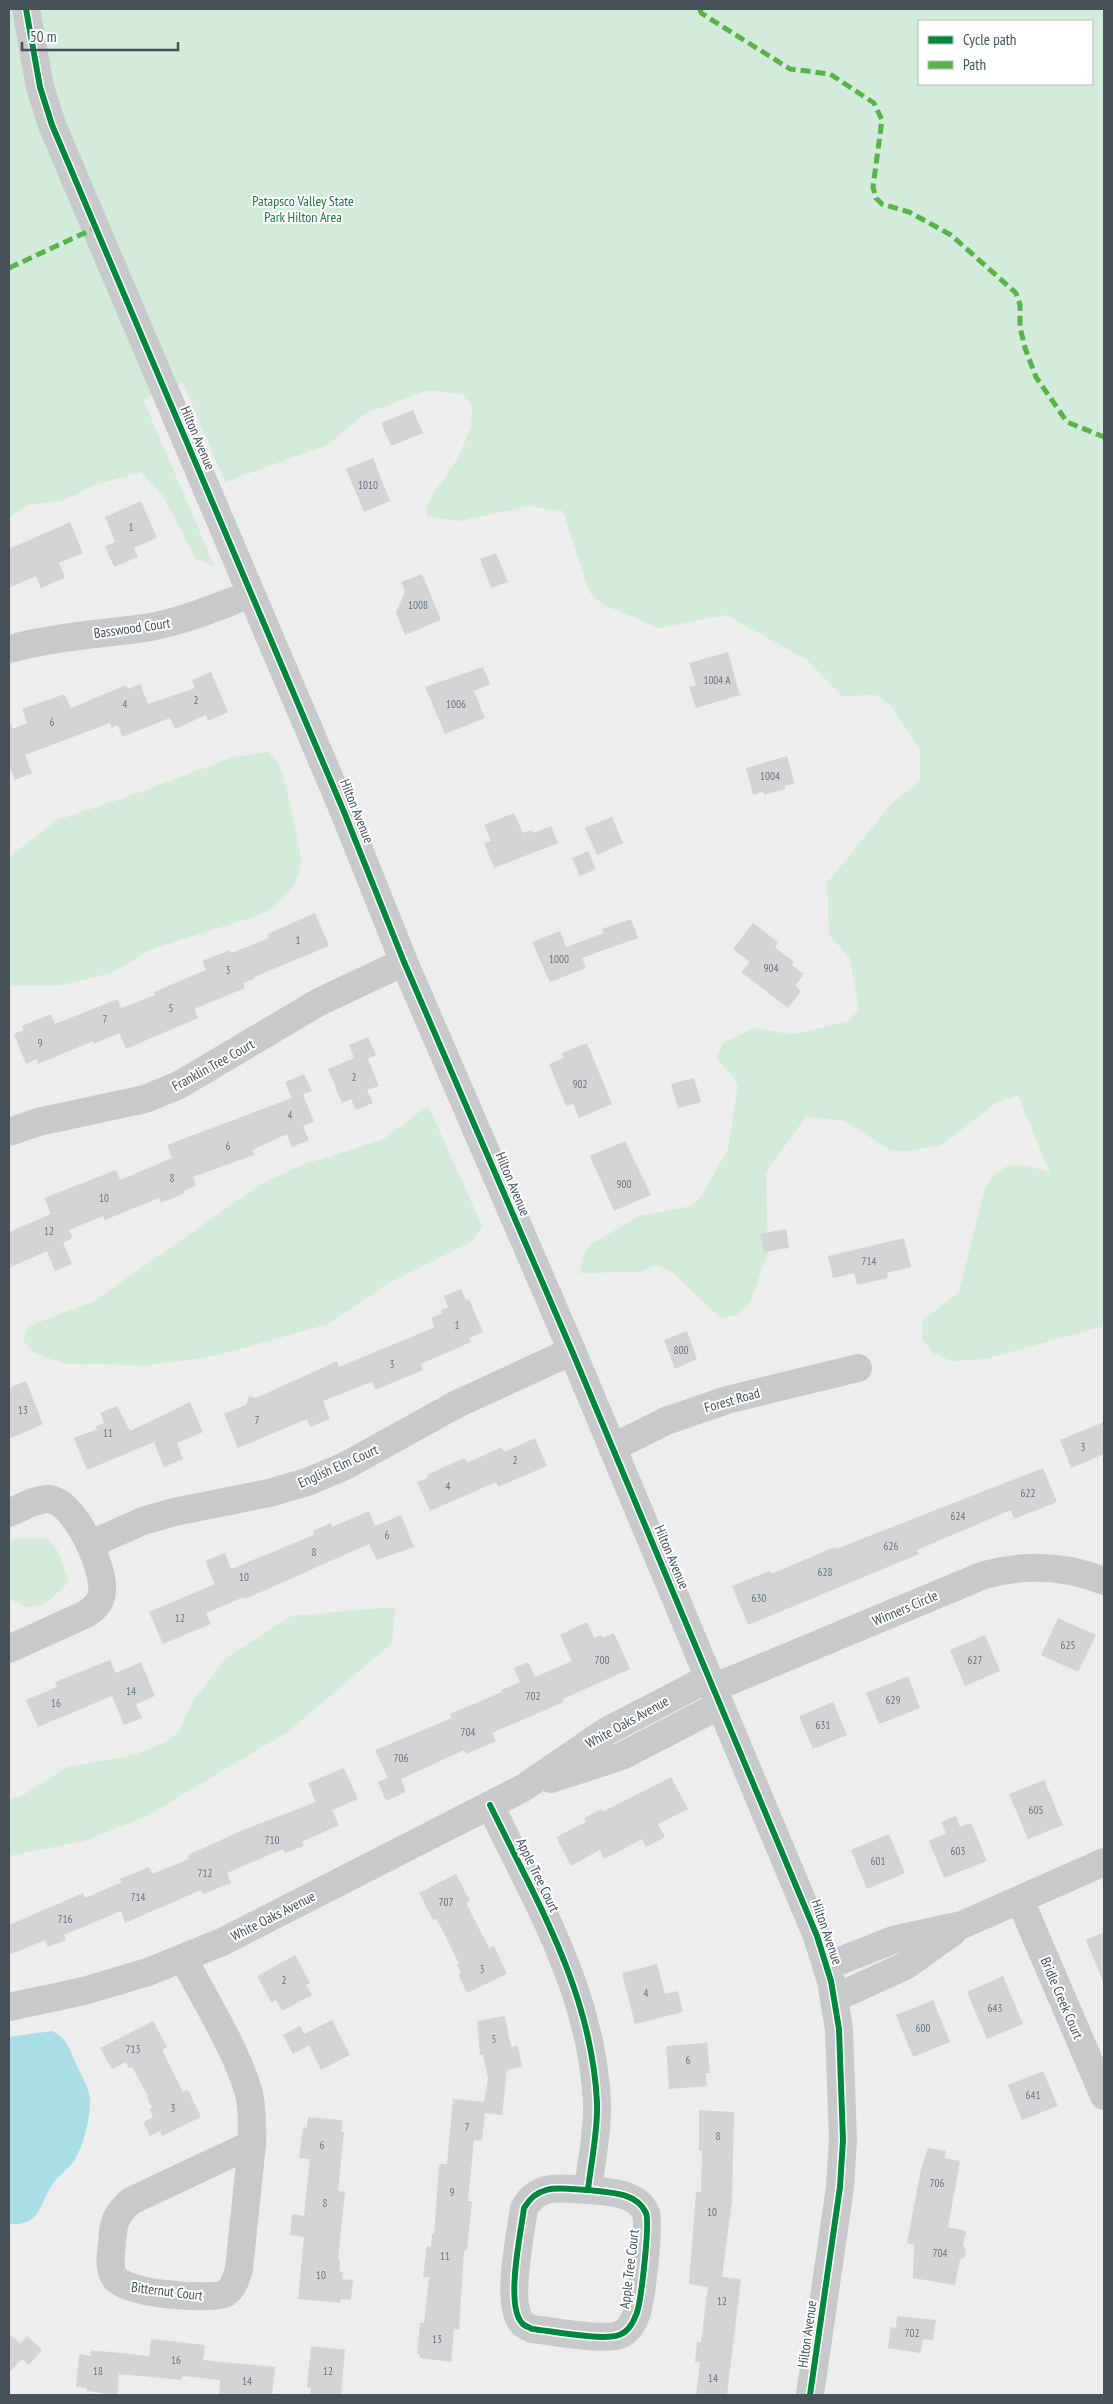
<svg xmlns="http://www.w3.org/2000/svg" width="1113" height="2404" font-family="'PT Sans Narrow',sans-serif">
<style>
.green{fill:#d2ebda;fill-rule:evenodd}
.water{fill:#a9dee7}
.building{fill:#d4d4d6}
.lines{fill:none;stroke-linecap:round;stroke-linejoin:round}
.minor{stroke:#c7c9cb;stroke-width:28}
.quiet{stroke:#57b448;stroke-width:5;stroke-dasharray:10 5;stroke-linecap:butt}
.cycleway-casing{stroke:#fff;stroke-width:9}
.cycleway{stroke:#00873e;stroke-width:6}
.labels{text-anchor:middle;dominant-baseline:central;stroke-width:4;stroke-linejoin:round;paint-order:stroke}
.number-label{font-size:11px;fill:#6b7279}
.park-label{font-size:14px;fill:#1d7342;stroke:#fff}
.street-label{font-size:14px;fill:#465058;stroke:#fff}
</style>
<rect width="100%" height="100%" fill="#eeeded"/>
<path class="green" d="M9 9H1104V1326L986 1359 951 1361 934 1354 922 1339V1321L959 1292 984 1192 993 1175 1009 1165H1027L1050 1173 1018 1096 996 1103 940 1146 907 1151 890 1150 845 1121 806 1116 766 1173 768 1253 750 1303 737 1315 720 1318 672 1272 656 1265 640 1272 580 1273 582 1257 593 1243 641 1215 692 1206 703 1194 728 1149 738 1084 717 1058 723 1043 757 1027 791 1035 848 1021 859 1010 850 959 829 934 827 883 892 803 920 781V749L890 705 876 695 842 696 807 660 726 615 659 628 604 605 589 592 563 511 528 506 460 521 426 516 429 500 458 458 471 427 472 407 462 394 429 390 413 396 364 414 329 444 225 482 183 383 143 399 215 567 195 558 163 496 141 472 94 485 65 500 27 505 9 518ZM919 21H1092V84H919Z
M268 752C272 756 278 761 280 767 284 774 302 855 301 862 299 886 280 904 260 915L152 949 111 973 58 986H9V857L57 820 127 797 233 757Z
M428 1105 482 1226 473 1241 387 1284 328 1324 215 1356 151 1365 65 1364 34 1353 23 1341 29 1326 94 1301 261 1184 299 1166 384 1139Z
M13 1539H47L58 1551 69 1582 45 1604 27 1607 9 1599V1543Z
M395 1607 392 1643 289 1731 147 1816 84 1841 9 1856V1799L23 1795 67 1767 134 1755 166 1742 179 1732 192 1702 226 1658 291 1616Z"/>
<path class="water" d="M52 2031C66 2037 70 2050 76 2064 81 2075 89 2087 90 2099 91 2117 83 2148 73 2162 67 2170 58 2176 52 2185 39 2205 40 2227 9 2224V2037Z"/>
<path class="building" d="M413 410 423 433 391 446 381 423Z
M373 458 390 501 364 512 346 469Z
M141 501 157 538 134 548 138 557 114 567 105 546 115 542 105 517Z
M70 522 83 553 59 563 65 578 41 588 36 576 9 588V549Z
M496 553 508 582 491 588 480 559Z
M422 574 441 620 405 635 396 613 405 591 401 582Z
M728 652 740 695 696 708 689 687 696 685 689 663Z
M483 667 490 684 474 691 485 718 445 734 425 687Z
M211 672 228 712 208 721 206 715 175 729 170 718 122 737 118 725 112 728 110 723 25 755 32 773 15 780 9 766V718L13 729 27 723 22 709 62 695H65L71 708 126 685 128 689 140 684 148 704 195 688 192 680Z
M787 756 795 784 785 786V789L764 795 763 792 753 795 746 768Z
M514 813 523 833 532 830 533 833 551 826 558 843 494 868 484 843 491 841 484 825Z
M612 817 623 843 597 855 585 828Z
M588 851 596 869 580 876 572 858Z
M315 913 329 946 254 977V979L243 983 245 988 194 1009 198 1018 126 1049 119 1033 94 1044 93 1041 38 1064 37 1059 26 1064 14 1034 23 1030 22 1026 51 1014 55 1024 118 999 121 1008 155 995 154 992 206 970 202 961 230 950 231 953 269 938 267 934Z
M631 919 638 938 582 958 586 968 550 982 532 942 560 931 566 947 604 933 602 929Z
M753 923 778 942 775 947 794 962 792 965 804 974 795 986 801 991 788 1008 741 972 750 962 733 949Z
M368 1037 376 1055 368 1059 379 1086 367 1090 373 1103 356 1110 351 1099 342 1103 328 1069 354 1058 349 1045Z
M587 1043 612 1104 579 1118 573 1104 566 1106 549 1064 564 1058 562 1053Z
M304 1074 312 1091 303 1094 314 1122 303 1126 309 1140 292 1147 287 1134 252 1150 254 1155 193 1177 196 1186 184 1191 185 1193 161 1203 159 1198 105 1220 103 1216 69 1230 73 1238 63 1243 72 1264 55 1271 47 1251 9 1268V1232L51 1214 44 1198 116 1170 120 1180 172 1158 167 1145 292 1098 285 1082Z
M694 1078 701 1102 678 1108 671 1084Z
M625 1141 651 1195 614 1211 590 1156Z
M786 1229 789 1248 764 1252 760 1234Z
M904 1238 911 1267 887 1273 888 1278 857 1285 854 1273 833 1278 828 1256Z
M461 1289 466 1300 469 1299 483 1332 469 1338 471 1342 421 1364 423 1370 375 1390 372 1382 323 1401 330 1419 310 1427 307 1419 238 1448 224 1414 246 1405 249 1396 256 1398 337 1361 339 1367 435 1327 431 1318 442 1313 441 1310 448 1307 444 1296Z
M687 1331 697 1359 675 1369 664 1340Z
M26 1381 43 1424 9 1439V1388Z
M190 1402 203 1432 177 1443 183 1459 164 1467 154 1442 87 1470 74 1438 97 1429 96 1426 104 1423 100 1413 117 1406 130 1431Z
M1104 1422V1454L1071 1468 1060 1440Z
M535 1438 547 1466 498 1487 496 1482 430 1511 417 1482 428 1478 427 1475 464 1458 467 1463 502 1447 504 1452Z
M1043 1468 1057 1502 1014 1519 1011 1510 917 1550 919 1554 748 1625 732 1586 770 1571 771 1574 835 1547 836 1549Z
M369 1511 375 1526 401 1515 414 1547 377 1560 369 1544 245 1599 244 1597 206 1613 211 1624 163 1644 149 1612 215 1584 205 1561 225 1553 231 1569 314 1535 313 1531 331 1523 332 1527Z
M1058 1618 1096 1635 1078 1672 1041 1655Z
M587 1622 594 1638 601 1635 603 1638 614 1633 630 1669 563 1699 564 1702 492 1733 496 1741 466 1754 464 1750 401 1779 406 1792 386 1801 378 1782 388 1778 375 1750 452 1718 450 1714 502 1692 501 1690 520 1682 514 1668 528 1662 535 1677 572 1661 560 1635Z
M985 1635 1000 1671 965 1686 950 1650Z
M110 1660 116 1673 141 1662 155 1696 136 1704 142 1718 124 1725 112 1696 38 1727 26 1700 57 1687 55 1682Z
M908 1676 920 1708 879 1724 866 1693Z
M833 1702 847 1735 813 1749 799 1716Z
M344 1768 358 1799 332 1810 339 1825 302 1842 304 1846 285 1853 283 1849 227 1873 231 1883 203 1894 201 1890 125 1923 121 1911 64 1935 66 1940 48 1947 45 1940 9 1955V1925L83 1893 85 1898 122 1882 120 1879 149 1867 152 1874 189 1859 188 1855 243 1830 316 1802 308 1783Z
M671 1777 688 1809 658 1824 665 1837 646 1847 642 1839 604 1859 600 1850 571 1866 556 1837 586 1822 584 1818 601 1809 602 1812Z
M1044 1780 1063 1825 1028 1839 1009 1794Z
M956 1816 960 1827 971 1823 987 1861 944 1878 929 1841 946 1833 941 1822Z
M889 1834 905 1873 867 1889 851 1850Z
M456 1874 470 1901 466 1903 489 1948 494 1946 507 1974 467 1993 458 1974 461 1973 457 1964H459L442 1929 436 1919 433 1920 419 1893Z
M1104 1932V1984L1086 1940Z
M295 1955 310 1983 306 1985 312 1995 282 2011 276 2000 271 2002 257 1976Z
M657 1964 665 1994 678 1991 683 2012 635 2024 622 1973Z
M1003 1976 1023 2024 987 2039 967 1992Z
M933 2000 950 2042 913 2057 896 2015Z
M505 2016 511 2047 518 2045 522 2067 507 2070 502 2115 485 2113 482 2141 474 2140 468 2201H472L467 2251H464L459 2330 454 2329 451 2362 419 2358 420 2354H417L420 2323H424L429 2277H423L427 2246H431L432 2234H434L439 2166 441 2164H447L453 2099 484 2102 488 2078 483 2055H480L477 2021Z
M332 2020 350 2055 321 2070 309 2045 293 2054 283 2035 300 2026 304 2034Z
M153 2021 167 2047 162 2050 183 2092 188 2090 201 2117 162 2136 160 2131 150 2136 143 2122 153 2117 149 2109 152 2108 147 2097 148 2096 132 2067 129 2068 126 2062 112 2069 100 2048Z
M707 2043 710 2073H706L707 2086 669 2089 666 2046Z
M1043 2071 1058 2106 1022 2120 1008 2085Z
M699 2110 734 2112 732 2201 722 2277 741 2279 727 2395H696L700 2362H695L697 2342H701L708 2287 689 2284 696 2192H701L702 2151H699Z
M308 2117 342 2120 341 2132H344L338 2191 345 2192 338 2259H340L339 2271 343 2272 342 2279 353 2280 351 2300 341 2299 340 2303 298 2299 304 2237 290 2235 292 2214 304 2216 310 2159 299 2158 303 2127 307 2128Z
M928 2148 946 2151 945 2158 960 2161 948 2227 966 2231 963 2246 966 2249 965 2257 960 2260 955 2285 913 2278 914 2245 907 2243 921 2169Z
M897 2316 936 2320 933 2340 923 2339 921 2353 888 2348 891 2327 896 2328Z
M9 2334 20 2344 27 2336 42 2350 29 2365 22 2359 9 2373Z
M151 2339 205 2345 203 2360 275 2367 272 2395H219L220 2380 182 2376 181 2380 119 2374 117 2395 87 2391V2388L76 2387 79 2354 91 2356V2350L149 2356Z
M311 2346 345 2350 341 2395H310L311 2388 307 2387Z"/>
<g class="lines">
<path class="minor" d="M26 9 40 87 52 125 344 812 404 962 572 1351 817 1936 831 1981 839 2029 843 2140 840 2187 810 2395
M9 649C54 637 99 634 145 628 182 622 216 607 251 594
M9 1132 38 1122 145 1099 179 1085 319 1002 404 962
M612 1448 666 1421 727 1400 858 1368
M9 1513C21 1508 35 1499 48 1499 75 1499 109 1576 101 1597 99 1605 92 1610 86 1614L9 1649
M91 1544 143 1521 174 1512 269 1493 307 1482 345 1466 457 1404 572 1351
M713 1688 984 1575C1025 1564 1064 1565 1104 1581
M551 1779 622 1756 720 1705
M490 1805C537 1902 592 1993 597 2103 598 2132 591 2162 588 2190 562 2189 539 2182 524 2208 521 2232 505 2305 522 2323 524 2326 529 2327 532 2329 552 2331 602 2341 619 2335 628 2332 633 2323 636 2315 641 2305 650 2223 646 2213 637 2192 607 2192 588 2190
M1020 1900 1104 2096
M183 1958C205 2000 237 2050 249 2094 253 2110 252 2127 252 2144L131 2201C115 2215 113 2223 112 2244 111 2255 108 2268 115 2278 126 2294 206 2300 224 2294 233 2290 237 2277 239 2269L252 2144
M827 1966 893 1940 962 1925 1104 1862
M835 1998 905 1966 953 1932
M9 2007 84 1991 148 1972 222 1942 523 1788 605 1732 709 1678"/>
<path class="quiet" d="M700 9 701 13 790 69 830 74 874 103 882 120 873 187 876 198 882 204 909 212 951 235 1016 293 1020 305V327L1025 348 1036 377 1067 422 1104 437
M9 268 95 228"/>
<defs>
<path id="cycleway" d="M26 9 40 87 52 125 344 812 404 962 572 1351 817 1936 831 1981 839 2029 843 2140 840 2187 810 2395
M490 1805C537 1902 592 1993 597 2103 598 2132 591 2162 588 2190 562 2189 539 2182 524 2208 521 2232 505 2305 522 2323 524 2326 529 2327 532 2329 552 2331 602 2341 619 2335 628 2332 633 2323 636 2315 641 2305 650 2223 646 2213 637 2192 607 2192 588 2190"/>
</defs>
<use href="#cycleway" class="cycleway-casing"/>
<use href="#cycleway" class="cycleway"/>
</g>
<g class="labels">
<g class="number-label">
<text x="368" y="485">1010</text>
<text x="131" y="527">1</text>
<text x="418" y="605">1008</text>
<text x="717" y="680">1004 A</text>
<text x="196" y="700">2</text>
<text x="125" y="704">4</text>
<text x="456" y="704">1006</text>
<text x="52" y="722">6</text>
<text x="770" y="776">1004</text>
<text x="298" y="940">1</text>
<text x="559" y="959">1000</text>
<text x="771" y="968">904</text>
<text x="228" y="970">3</text>
<text x="171" y="1008">5</text>
<text x="105" y="1019">7</text>
<text x="40" y="1043">9</text>
<text x="354" y="1077">2</text>
<text x="580" y="1084">902</text>
<text x="290" y="1115">4</text>
<text x="228" y="1146">6</text>
<text x="172" y="1178">8</text>
<text x="624" y="1184">900</text>
<text x="104" y="1198">10</text>
<text x="49" y="1231">12</text>
<text x="869" y="1261">714</text>
<text x="457" y="1325">1</text>
<text x="681" y="1350">800</text>
<text x="392" y="1364">3</text>
<text x="23" y="1410">13</text>
<text x="257" y="1420">7</text>
<text x="108" y="1433">11</text>
<text x="1083" y="1447">3</text>
<text x="515" y="1460">2</text>
<text x="448" y="1486">4</text>
<text x="1028" y="1493">622</text>
<text x="958" y="1516">624</text>
<text x="387" y="1535">6</text>
<text x="891" y="1546">626</text>
<text x="314" y="1552">8</text>
<text x="825" y="1572">628</text>
<text x="244" y="1577">10</text>
<text x="759" y="1598">630</text>
<text x="180" y="1618">12</text>
<text x="1068" y="1645">625</text>
<text x="602" y="1660">700</text>
<text x="975" y="1660">627</text>
<text x="131" y="1691">14</text>
<text x="533" y="1696">702</text>
<text x="893" y="1700">629</text>
<text x="56" y="1703">16</text>
<text x="823" y="1725">631</text>
<text x="468" y="1732">704</text>
<text x="401" y="1758">706</text>
<text x="1036" y="1810">605</text>
<text x="272" y="1840">710</text>
<text x="958" y="1851">603</text>
<text x="878" y="1861">601</text>
<text x="205" y="1873">712</text>
<text x="138" y="1897">714</text>
<text x="446" y="1902">707</text>
<text x="65" y="1919">716</text>
<text x="482" y="1969">3</text>
<text x="284" y="1980">2</text>
<text x="646" y="1993">4</text>
<text x="995" y="2008">643</text>
<text x="923" y="2028">600</text>
<text x="494" y="2039">5</text>
<text x="133" y="2049">713</text>
<text x="688" y="2060">6</text>
<text x="1033" y="2095">641</text>
<text x="173" y="2108">3</text>
<text x="467" y="2127">7</text>
<text x="718" y="2136">8</text>
<text x="322" y="2145">6</text>
<text x="937" y="2183">706</text>
<text x="452" y="2192">9</text>
<text x="325" y="2203">8</text>
<text x="712" y="2212">10</text>
<text x="940" y="2253">704</text>
<text x="445" y="2256">11</text>
<text x="321" y="2275">10</text>
<text x="722" y="2301">12</text>
<text x="912" y="2333">702</text>
<text x="437" y="2339">13</text>
<text x="176" y="2360">16</text>
<text x="98" y="2371">18</text>
<text x="328" y="2371">12</text>
<text x="713" y="2378">14</text>
<text x="247" y="2381">14</text>
</g>
<g class="park-label">
<text x="303" y="201">Patapsco Valley State<tspan x="303" dy="16">Park Hilton Area</tspan></text>
</g>
<g class="street-label">
<text transform="translate(198 438) rotate(67)">Hilton Avenue</text>
<text transform="translate(132 628) rotate(-8)">Basswood Court</text>
<text transform="translate(357 811) rotate(68)">Hilton Avenue</text>
<text transform="translate(213 1065) rotate(-29)">Franklin Tree Court</text>
<text transform="translate(513 1184) rotate(67)">Hilton Avenue</text>
<text transform="translate(732 1400) rotate(-16)">Forest Road</text>
<text transform="translate(338 1466) rotate(-24)">English Elm Court</text>
<text transform="translate(672 1557) rotate(67)">Hilton Avenue</text>
<text transform="translate(905 1608) rotate(-23)">Winners Circle</text>
<text transform="translate(627 1722) rotate(-29)">White Oaks Avenue</text>
<text transform="translate(538 1875) rotate(64)">Apple Tree Court</text>
<text transform="translate(273 1916) rotate(-27)">White Oaks Avenue</text>
<text transform="translate(827 1932) rotate(71)">Hilton Avenue</text>
<text transform="translate(1062 1998) rotate(67)">Bridle Creek Court</text>
<text transform="translate(629 2269) rotate(-83)">Apple Tree Court</text>
<text transform="translate(167 2291) rotate(7)">Bitternut Court</text>
<text transform="translate(807 2334) rotate(-82)">Hilton Avenue</text>
</g>
</g>
<rect width="1113" height="2404" fill="none" stroke="#465058" stroke-width="20"/>
<rect x="918" y="20" width="175" height="65" fill="#ffffff" stroke="#b5b9bc"/>
<rect x="928" y="36" width="25" height="8" fill="#00873e" stroke="#b5b9bc"/>
<text x="963" y="45" font-size="15" fill="#465058">Cycle path</text>
<rect x="928" y="61" width="25" height="8" fill="#57b448" stroke="#b5b9bc"/>
<text x="963" y="70" font-size="15" fill="#465058">Path</text>
<path d="M22 42v8h156v-8" fill="none" stroke="#465058" stroke-width="2.5"/>
<text x="30" y="42" font-size="15" fill="#465058" stroke="#ffffff" stroke-width="4" paint-order="stroke">50 m</text>
</svg>
